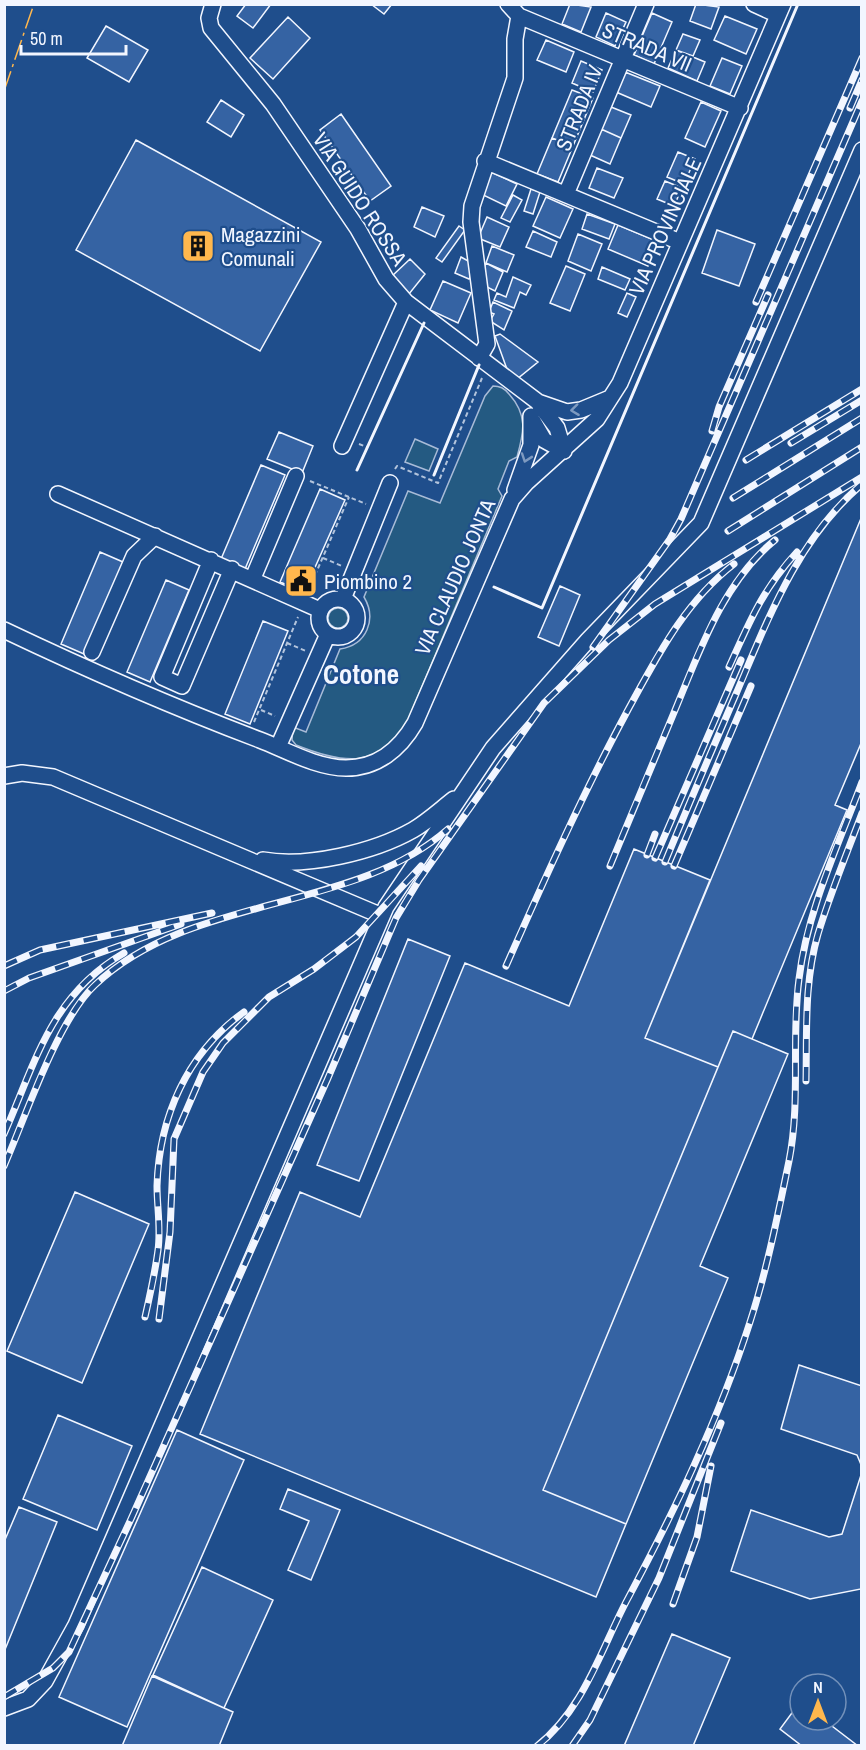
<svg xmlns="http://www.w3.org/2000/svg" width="866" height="1750" font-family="'Archivo Narrow',sans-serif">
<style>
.green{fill:#245a82;stroke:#a8bbd7;stroke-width:1.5}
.building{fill:#3563a3;stroke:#f2f6ff;stroke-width:1.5}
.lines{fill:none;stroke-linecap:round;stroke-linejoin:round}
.minor-casing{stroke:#f2f6ff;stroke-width:18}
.path{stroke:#b3c4dc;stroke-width:2;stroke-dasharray:4.5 3;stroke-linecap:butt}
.minor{stroke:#1f4e8c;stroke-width:15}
.rail-casing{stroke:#f2f6ff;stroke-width:7}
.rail{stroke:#1f4e8c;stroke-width:4.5;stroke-dasharray:14;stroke-linecap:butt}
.wall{stroke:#f2f6ff;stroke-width:3}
.power{stroke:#ffb74d;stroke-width:1.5;stroke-dasharray:21 4.5 3 4.5;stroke-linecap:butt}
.oneway{stroke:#7e9ac0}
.labels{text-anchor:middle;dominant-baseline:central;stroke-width:4.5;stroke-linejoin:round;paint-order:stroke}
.street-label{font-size:21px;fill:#f2f6ff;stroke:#1f4e8c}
.poi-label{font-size:21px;fill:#f2f6ff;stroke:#1f4e8c;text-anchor:start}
.district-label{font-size:27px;font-weight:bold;fill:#f2f6ff;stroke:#1f4e8c}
</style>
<rect width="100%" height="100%" fill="#1f4e8c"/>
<path class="green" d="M493 386C500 386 504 388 509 394 528 415 524 432 517 457L509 461 498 489 502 496 408 720C379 770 343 764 296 745L292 740 293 727 306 732 340 649C367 645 377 619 364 597L408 491 440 503 485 396Z
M415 439 438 449 429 471 405 462Z
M328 618a10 10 0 1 1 20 0a10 10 0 1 1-20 0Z"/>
<path class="building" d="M246 4H271L253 28 237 16Z
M371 4H392L384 14Z
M570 4 591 7 581 32 562 24Z
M696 4 719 7 711 29 690 21Z
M606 13 626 22 615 46 596 37Z
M652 13 672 22 654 64 634 55Z
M725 16 757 29 746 54 714 40Z
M288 17 310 38 273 79 250 58Z
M106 26 148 50 129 82 87 58Z
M683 34 700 40 693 56 676 50Z
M546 40 574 52 566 72 537 60Z
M676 50 705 62 697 81 668 68Z
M722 58 742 66 730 94 710 86Z
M581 61 602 70 593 92 572 83Z
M625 72 660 86 651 107 616 92Z
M572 90 593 98 573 146 552 138Z
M221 100 244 115 231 137 207 122Z
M701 102 721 111 705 147 685 138Z
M611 107 631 115 621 138 601 129Z
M341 114 391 186 370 201 320 130Z
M601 129 621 138 610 164 590 155Z
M552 138 573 146 558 182 537 174Z
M136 140 321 242 260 351 76 250Z
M678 152 695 159 684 184 667 177Z
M597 168 623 178 614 198 589 188Z
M489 171 517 184 506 206 479 193Z
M665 181 682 188 674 206 657 199Z
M531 189 540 192 533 214 524 211Z
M513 195 522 200 510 222 501 218Z
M546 197 573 209 560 238 533 226Z
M422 207 444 216 435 237 414 227Z
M587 214 615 224 609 239 582 229Z
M487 217 509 227 500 247 478 238Z
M618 225 659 242 648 266 608 249Z
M459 226 465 230 442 262 436 258Z
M717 230 755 244 739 286 702 273Z
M533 231 557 242 551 257 526 247Z
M578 234 602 244 591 271 568 261Z
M492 246 514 255 507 272 486 263Z
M461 257 470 262 472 275 469 279 455 273Z
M410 259 425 274 409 294 391 277Z
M486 263 503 272 495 291 485 286 483 270Z
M566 266 585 274 570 311 550 303Z
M602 267 630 279 625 290 598 279Z
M513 277 531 285 526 295 520 292 514 308 494 300 497 293 506 297Z
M443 281 471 293 458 323 430 310Z
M627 293 636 297 627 317 618 313Z
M493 302 512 311 504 330 490 321 494 314 489 312Z
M500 334 538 362 517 379 508 372 495 336Z
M279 432 313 446 302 473 267 459Z
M261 465 285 475 245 569 221 559Z
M320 489 345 500 304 592 280 582Z
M862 516V741L835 805 847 810 752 1039 733 1031 718 1067 645 1038Z
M100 552 123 562 84 654 61 644Z
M166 580 189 590 150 682 127 672Z
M560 586 580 595 559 646 538 637Z
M263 621 288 631 250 724 225 714Z
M634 849 710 880 645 1038 718 1067 543 1490 626 1524 596 1597 200 1434 300 1192 360 1217 465 963 569 1006Z
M408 939 450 956 359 1181 317 1165Z
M733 1031 788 1054 700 1266 728 1278 626 1524 543 1490Z
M75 1192 149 1224 82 1383 7 1351Z
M799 1365 862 1386V1467L857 1455 781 1429Z
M58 1415 132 1446 97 1530 23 1499Z
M177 1430 244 1460 127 1727 59 1697Z
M862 1472 861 1589 810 1599 731 1571 751 1510 829 1537 842 1534Z
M288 1489 340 1510 311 1580 288 1570 309 1521 280 1509Z
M19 1507 57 1522 4 1652V1542Z
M202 1567 273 1600 224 1708 153 1675Z
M672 1634 730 1658 693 1746H624Z
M152 1676 233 1712 219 1746H122Z
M800 1702V1720H824L858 1746H802L780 1729Z"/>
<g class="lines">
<defs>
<path id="minor" d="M213 4 209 18 211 28 273 104 358 229 386 279 406 302 538 402 567 412 581 410 610 398
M508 4 519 16 740 108
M754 4 778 15
M485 161 680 242
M566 194 646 4
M479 358 487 344 471 222 472 206 515 78V39L519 16
M539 404 557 428 564 451
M533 421 544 440 564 451
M342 446 406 302
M515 490 531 445V416
M58 494 320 610
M211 560 162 677 182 686 232 569
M253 578 296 476
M343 599 390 483
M319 618a19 19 0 1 1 38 0a19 19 0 1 1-38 0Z
M4 630C88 670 173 707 260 740 286 750 317 768 346 768 377 768 400 749 415 723L512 499 526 483 597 419 620 383 783 4
M92 652 134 556 155 536
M278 747 328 634
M4 776 22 773 53 777 382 916
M263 860C307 868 374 852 413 830 427 822 441 809 454 799
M4 1708 28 1699 45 1681 76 1625 386 907 493 748 588 640 701 523 862 150"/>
</defs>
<use href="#minor" class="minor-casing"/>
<path class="path" d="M359 444 367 447
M395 469 397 466 438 483 482 378
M310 481 366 504
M323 558 342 566
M309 589 349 497
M287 643 306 651
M261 710 275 716
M254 722 298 617"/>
<use href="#minor" class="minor"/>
<defs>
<path id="rail" d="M850 108 862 80
M756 302 862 58
M712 431 719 407 768 295
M791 443 862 400
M746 460 862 389
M733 498 862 418
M728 531 862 447
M593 647 670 539 681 519 862 101
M729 667C750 621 762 590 797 552
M647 855 655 834
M655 858 741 660
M665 862C688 806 712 750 736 694 768 619 797 540 861 485
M610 866C631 815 652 765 673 715 699 653 722 583 775 540
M674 866 751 686
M4 966 40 950 212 913
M506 966C545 878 584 791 630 706 659 653 686 601 734 564
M4 991 29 978 181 924
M806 1081C807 1032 804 982 818 934 830 894 847 853 862 813
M4 1134C36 1061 51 995 124 953
M4 1166C25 1118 58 1019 95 985 191 894 353 913 448 829
M145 1317C150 1295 155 1273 158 1250 161 1229 157 1207 157 1186 159 1117 187 1053 244 1012
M159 1319 170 1232 174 1139 203 1072 223 1043 269 997 314 969 356 937 421 866
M673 1604 697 1537 711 1466
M4 1697 53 1668 69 1652 131 1519 328 1078 396 918 419 880 544 703 609 640 655 604 862 477
M537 1746C583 1710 600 1652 626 1602 674 1512 719 1419 750 1322 767 1270 778 1214 789 1161 801 1100 791 1040 799 979 807 911 838 846 862 782
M572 1746 590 1720 659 1578 721 1423"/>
</defs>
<use href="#rail" class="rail-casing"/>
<use href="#rail" class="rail"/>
<path class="wall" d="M357 470 424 323
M434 475 479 365
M494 587 542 608 798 4"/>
<path class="power" d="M4 91 34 4"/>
</g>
<defs><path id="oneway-chevron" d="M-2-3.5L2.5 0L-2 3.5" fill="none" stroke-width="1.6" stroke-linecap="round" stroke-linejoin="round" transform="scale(1.5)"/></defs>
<g class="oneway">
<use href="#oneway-chevron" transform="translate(575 410) rotate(173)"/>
<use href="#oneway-chevron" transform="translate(526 458) rotate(109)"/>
</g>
<defs>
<symbol id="building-square" viewBox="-11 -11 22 22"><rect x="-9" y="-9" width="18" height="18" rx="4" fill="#ffb74d" stroke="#1f4e8c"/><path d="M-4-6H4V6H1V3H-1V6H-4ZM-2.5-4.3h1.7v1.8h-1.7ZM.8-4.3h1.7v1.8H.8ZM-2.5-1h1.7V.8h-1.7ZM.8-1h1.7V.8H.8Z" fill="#111"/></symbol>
<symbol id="civic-square" viewBox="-11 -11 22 22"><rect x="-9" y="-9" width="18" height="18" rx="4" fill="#ffb74d" stroke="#1f4e8c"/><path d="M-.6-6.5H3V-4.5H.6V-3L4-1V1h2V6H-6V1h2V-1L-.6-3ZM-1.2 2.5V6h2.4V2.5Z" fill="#111"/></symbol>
</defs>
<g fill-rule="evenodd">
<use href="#building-square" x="179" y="227" width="38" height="38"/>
<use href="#civic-square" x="282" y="562" width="38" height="38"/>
</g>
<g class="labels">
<g class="street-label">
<text transform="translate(647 47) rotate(23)">STRADA VII</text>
<text transform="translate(579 108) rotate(-68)">STRADA IV</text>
<text transform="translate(360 199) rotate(57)">VIA GUIDO ROSSA</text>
<text transform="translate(665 226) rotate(-66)">VIA PROVINCIALE</text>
<text transform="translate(455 577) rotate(-66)">VIA CLAUDIO JONTA</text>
</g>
<g class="poi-label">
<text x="221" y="234">Magazzini<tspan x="221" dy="24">Comunali</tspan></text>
<text x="324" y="581">Piombino 2</text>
</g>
<g class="district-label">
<text x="361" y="674">Cotone</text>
</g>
</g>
<rect width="866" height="1750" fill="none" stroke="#f2f6ff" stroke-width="12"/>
<g transform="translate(818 1702)"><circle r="28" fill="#1f4e8c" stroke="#7391ba" stroke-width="1.5"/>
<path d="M0-4.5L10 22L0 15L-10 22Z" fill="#ffb74d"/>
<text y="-9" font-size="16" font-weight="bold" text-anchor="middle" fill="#f2f6ff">N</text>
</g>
<path d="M21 45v9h105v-9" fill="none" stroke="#f2f6ff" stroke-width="3"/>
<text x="30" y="45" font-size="18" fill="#f2f6ff" stroke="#1f4e8c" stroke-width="4.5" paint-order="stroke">50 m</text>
</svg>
